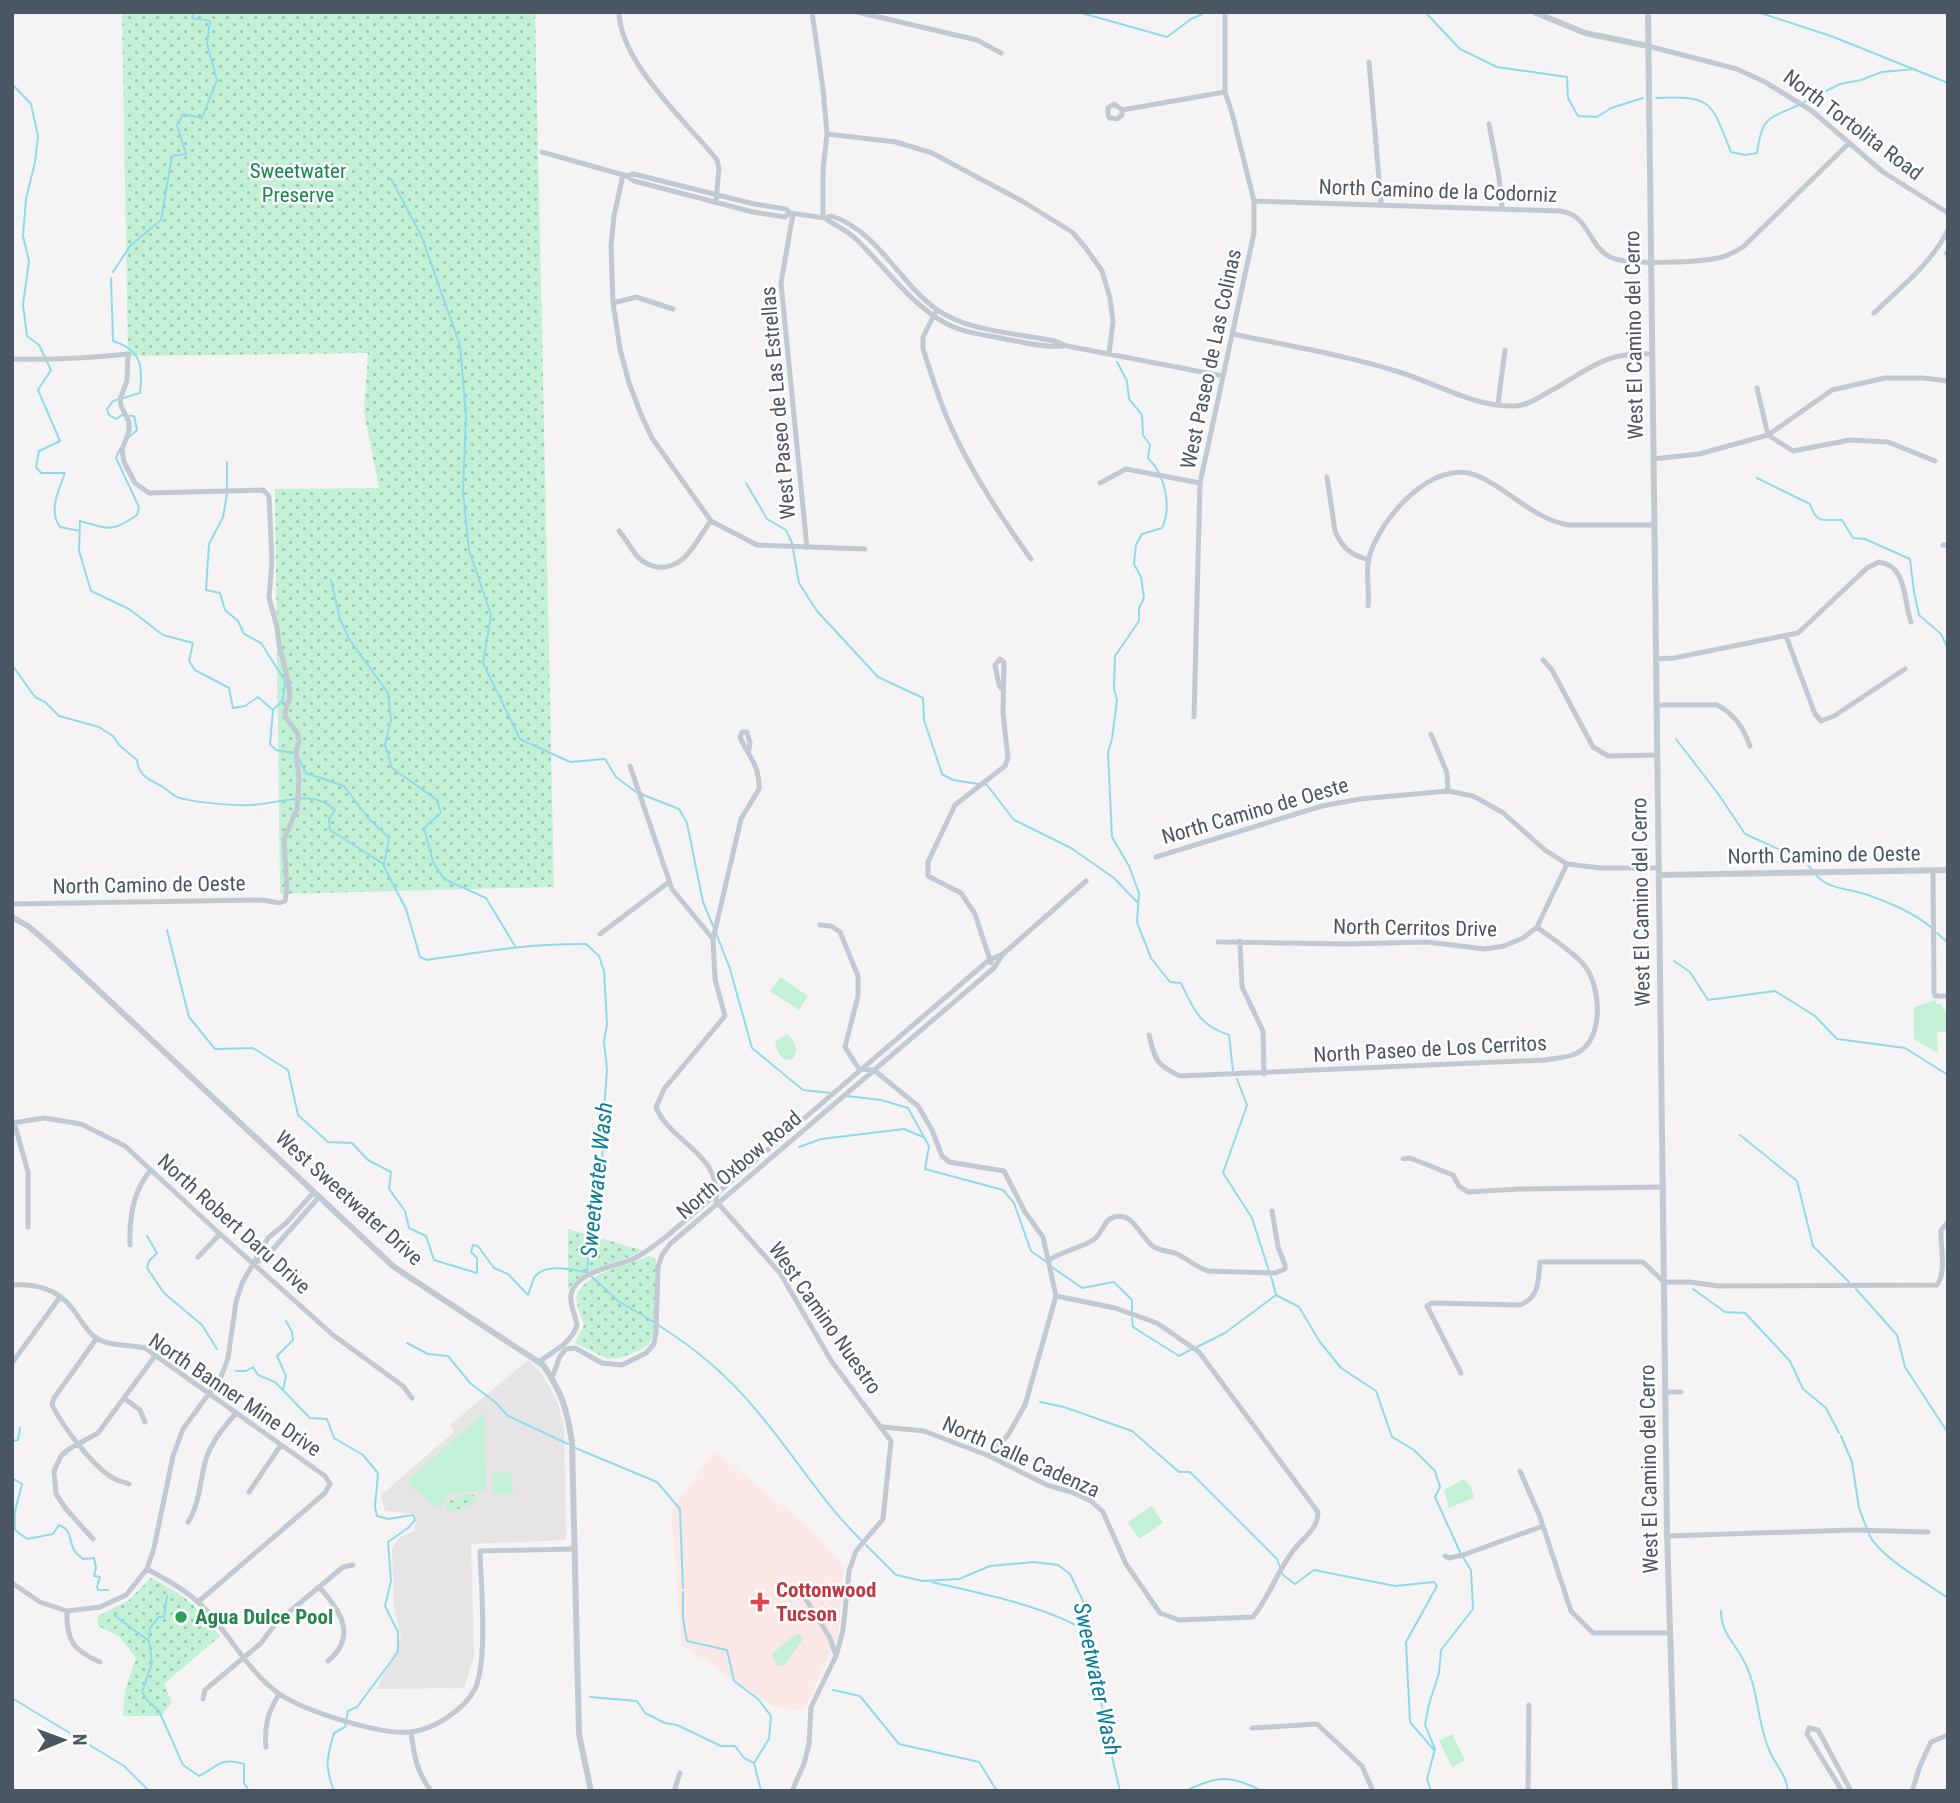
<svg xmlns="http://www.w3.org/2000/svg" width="1960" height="1803" font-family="'Roboto Condensed',sans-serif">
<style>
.education{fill:#e6e4e5}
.medical{fill:#fce8e6}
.grass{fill:#c3f1d5}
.park{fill:url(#park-dots)}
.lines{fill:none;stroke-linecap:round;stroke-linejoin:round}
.stream{stroke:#90daee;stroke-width:2}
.minor{stroke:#c1cad2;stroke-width:5}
.tertiary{stroke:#c1cad2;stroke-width:6}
.health-dot{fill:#e0444e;stroke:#fff;stroke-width:2.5}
.leisure-dot{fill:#2e9e5b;stroke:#fff;stroke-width:2.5}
.labels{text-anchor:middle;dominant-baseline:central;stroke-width:5;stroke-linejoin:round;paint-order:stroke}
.street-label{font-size:21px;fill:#4a5661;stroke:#fff}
.park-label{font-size:21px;fill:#17864f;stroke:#fff}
.health-label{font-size:21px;font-weight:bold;fill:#be3a42;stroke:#fff;text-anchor:start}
.leisure-label{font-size:21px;font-weight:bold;fill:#27864d;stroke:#fff;text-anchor:start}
.water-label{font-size:23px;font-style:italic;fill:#0c7c9b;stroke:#fff}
</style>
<defs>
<pattern id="park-dots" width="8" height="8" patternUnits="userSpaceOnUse" patternTransform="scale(1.75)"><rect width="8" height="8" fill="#c3f1d5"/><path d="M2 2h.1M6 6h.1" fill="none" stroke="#a0c6b0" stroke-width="1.8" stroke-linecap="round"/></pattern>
</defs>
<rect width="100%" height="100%" fill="#f5f3f3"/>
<path class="education" d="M528 1360 542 1374 556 1399 564 1425 566 1540 471 1544 474 1655 464 1688 377 1689 401 1638 394 1606 392 1548 399 1538 415 1531V1514L385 1511 381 1495 454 1432 450 1425Z"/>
<path class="medical" d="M715 1451 816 1533 844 1569 838 1635 804 1710 776 1708 682 1645 671 1510Z"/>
<path class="grass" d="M781 977 808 996 799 1010 770 991Z
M1935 1000 1936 1004H1941L1947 1014 1948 1031 1937 1032 1938 1053 1914 1039V1007Z
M787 1034C795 1041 799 1049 793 1058L787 1060C779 1057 777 1051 775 1042Z
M484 1413 486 1490 447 1495 442 1506 435 1507 409 1484V1480Z
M512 1472 513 1493 493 1494V1473Z
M1464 1479 1471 1487 1474 1498 1449 1508 1444 1490Z
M1152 1506 1163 1523 1139 1539 1128 1522Z
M796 1634H800L803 1639 785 1665 779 1666 772 1656 773 1653Z
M1452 1734 1465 1760 1452 1767 1439 1741Z"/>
<path class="park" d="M122 12H535L554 887 280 894 275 489 379 488 364 413 368 353 128 356Z
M568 1229 642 1250C617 1267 587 1262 568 1290Z
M649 1256 656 1259 654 1332 649 1344 640 1350 620 1358 608 1359 575 1343 584 1325C582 1318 578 1310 577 1303 572 1275 631 1265 649 1256Z
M467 1494 477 1496 478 1499 469 1506 447 1513V1501Z
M151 1578C186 1596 196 1605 220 1636L164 1684 172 1702 161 1716H123L125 1690 136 1658 119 1636 98 1626V1616L129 1600Z"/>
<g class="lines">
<path class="stream" d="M1078 12 1167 37 1191 19 1207 12
M1425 12 1460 49 1497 67 1567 77 1568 98 1578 116 1597 117 1611 108 1643 98
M1757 12 1831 36 1948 83
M12 84 31 104 38 136 35 162 26 199 23 236 29 261 23 305 27 336 39 345 51 370 38 390 60 441 39 451 36 467 41 473H65C59 490 48 510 60 527L80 531
M1656 98C1714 95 1711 103 1731 152L1745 155 1757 153C1762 116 1768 119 1799 105
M1804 102 1840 84 1861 80 1882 72 1915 69
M391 179 421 235 460 345 466 415 463 492 469 550 491 615 483 663 520 739 570 762 605 759 616 777 636 792
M1945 252 1948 262
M113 272 130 246 161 220 172 156 186 154 177 125 183 114 202 118 217 80 207 44 210 21 192 18 194 12
M111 278 113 341C142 350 143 367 140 393L113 401 107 409 109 415 116 419 122 415 134 416 137 430 129 437
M1117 362 1127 381 1129 399 1142 415 1143 435 1150 445 1148 458C1165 474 1172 507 1162 528L1142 534 1136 545 1134 564 1141 577 1144 598 1139 608V621L1115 656 1114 689 1117 700 1112 739 1108 752 1112 837 1129 866 1139 893 1137 922 1151 958 1170 982 1181 983C1194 1010 1199 1025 1229 1035L1233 1071
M121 447 116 458 139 507 137 515C111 533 109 529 80 521L79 551 91 591 129 609 163 635 193 643 189 661 195 670 229 688 233 708 245 706 258 697 273 710 270 744 276 750 294 753
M227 462V489
M1757 478 1810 504C1817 525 1823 519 1842 520L1853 538 1865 539 1910 559 1914 592 1919 615 1941 634 1948 649
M746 483 767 519 786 530 792 543 799 583 817 611 878 677 923 698 924 720 942 774 953 780 978 784
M227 494 223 517 209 544 206 590 220 593 225 610 238 621 244 634 261 643 285 681 283 700 273 710
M331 580 340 619 349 639 388 693 391 720 385 745 392 768 437 800 441 813 424 828 433 862 444 879 486 898 515 946
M12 665 35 697 45 702 59 716 99 727 113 736 119 745 137 760C139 779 153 780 166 789 169 791 171 794 175 796 185 802 237 806 251 805 278 804 313 788 335 810L329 819 330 830 382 863 406 909 420 957 427 960C480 952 531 943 586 944L599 956 604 971 607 1024 604 1042 607 1069 602 1140 603 1165 592 1208 587 1272
M1676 739 1719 795 1745 834 1805 861 1812 870
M299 759 306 773 344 786 368 818 389 838 384 865
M983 784 987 785 1014 820 1071 848 1114 878 1137 902
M641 794 679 809 687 823 703 902 714 928
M1816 875C1827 889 1851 889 1868 895 1890 903 1915 913 1933 929
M167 930 189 1017 215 1049 253 1048 288 1070 298 1115 328 1142 352 1143 368 1160 391 1172 389 1189 405 1211 409 1228 426 1236 434 1260 477 1273V1258L471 1252 473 1245 478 1246 494 1268 508 1274 528 1295C530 1290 532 1283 534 1278 543 1263 571 1269 585 1272
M716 933 730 969 752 1048 803 1090 832 1093
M1937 933 1948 943
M1674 961 1690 972 1708 1000 1775 991 1815 1016 1837 1039 1905 1048 1948 1075
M1237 1079 1247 1105 1223 1173 1252 1218 1269 1271
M847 1096 881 1100 908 1108 929 1146 925 1169 1003 1190 1014 1203 1031 1251 1048 1263
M1740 1135 1797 1181 1813 1246 1849 1282
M799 1147 821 1139 904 1129 923 1137
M147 1236 157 1253 149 1261 147 1268 164 1293 202 1325 217 1349
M1052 1267 1082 1288 1114 1282 1132 1300V1312
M591 1276 618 1301 654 1322
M1271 1276 1276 1295 1299 1307 1320 1342 1341 1368 1376 1391 1392 1437 1414 1450 1435 1471 1440 1487 1435 1497 1460 1552
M1693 1289 1725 1312 1745 1313 1790 1361 1803 1389 1826 1408 1839 1433
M1856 1289 1897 1335 1905 1367 1948 1433
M1132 1318 1133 1327 1179 1356 1192 1349
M658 1325C695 1348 729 1377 756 1410 793 1453 821 1501 862 1541
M407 1343 428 1354 448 1356 470 1383 495 1402 508 1416 568 1444
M1197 1347 1225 1333 1276 1295
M236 1371H246L253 1367 258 1375 275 1382 310 1418 327 1419 334 1438 363 1455 378 1473 375 1507 377 1516 388 1519 413 1515 415 1520 408 1528 388 1542 391 1581 385 1606 398 1632V1652L357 1707 348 1711 345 1727 334 1733C327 1757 324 1766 334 1791
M283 1390 286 1376 277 1356 293 1340 292 1332 286 1321
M1040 1402 1064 1407 1132 1431 1179 1472H1190L1277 1559 1283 1575 1295 1584 1314 1570 1395 1586 1434 1582 1437 1586 1406 1642 1410 1722 1434 1750
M1841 1436 1852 1462 1859 1508 1867 1529
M12 1441 18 1440 20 1428
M573 1447 657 1482 680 1509 683 1588
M12 1478 22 1484C18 1504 13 1507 15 1530L27 1539 53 1534 59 1525C73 1531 68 1539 74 1550 76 1554 80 1556 83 1559L94 1558 96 1568 94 1576 100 1577 97 1587 98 1590H108
M1869 1534C1879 1557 1927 1583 1948 1598
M866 1545 896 1575 923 1581 959 1579 990 1566 1034 1562 1058 1565 1070 1574 1084 1603 1092 1641 1105 1726 1120 1791
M932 1582C986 1595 1040 1604 1089 1632
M683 1592V1619L687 1641 727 1650 734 1681 758 1699 771 1716 769 1739 754 1763
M1721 1611C1721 1634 1736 1644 1745 1663 1759 1691 1757 1724 1770 1752 1776 1766 1786 1774 1788 1791
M114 1615 149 1641 152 1663 142 1692 148 1701 159 1711 183 1765 199 1776C219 1766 219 1757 244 1764V1783L249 1791
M149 1638 150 1628 159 1617H164L167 1596
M833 1690 860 1696 899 1744 979 1762 997 1791
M590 1697 637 1701 645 1713 665 1723 677 1725 721 1746H735L744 1758 754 1763 761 1791
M12 1698 124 1766 149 1791
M1185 1791C1217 1776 1230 1774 1262 1791
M1431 1791 1427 1779 1435 1749 1425 1725 1429 1704 1439 1673 1441 1650 1473 1609 1471 1570 1463 1557"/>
<path class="minor" d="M619 12C620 63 686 121 717 160L719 168 716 202
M812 12 823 89 827 134 823 170V216
M857 12 977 40 1001 53
M1648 46 1737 69 1765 82 1812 111 1883 172 1948 213
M1369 62 1381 203
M1122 110V115L1117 119 1110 118 1108 115V108L1114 104 1122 110 1225 92
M1489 124 1499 177 1502 208
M827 134 896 142 932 153 1022 201 1072 232 1085 247 1102 271 1110 298 1113 322 1109 354
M542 152 627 176 634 181 753 212 785 217 790 213 825 218 832 216C877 231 899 282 936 309 968 332 1017 333 1055 341L1067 346 1223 376
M623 175 614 216 611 246 613 303 620 349 629 383 642 417 652 438 711 521 757 545 865 549
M627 176 634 174 754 204 786 209 790 213
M1254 201 1560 211C1590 215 1587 245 1610 257 1627 266 1698 262 1718 258 1728 256 1735 252 1743 247L1849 143
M793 214 781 283 807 548
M825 218C835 226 847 230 856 239 885 267 911 305 947 324 966 334 990 335 1010 340 1028 343 1046 348 1064 346
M613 303 636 297 673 309
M935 313 923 337V349C931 373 938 397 948 420 969 469 1000 516 1031 559
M1874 313C1901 287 1931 264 1948 230
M1233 334C1289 346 1345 355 1399 372 1436 383 1476 408 1516 406 1528 405 1536 399 1545 394 1587 372 1602 351 1652 354
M12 359C51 360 89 358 128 354L127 381 120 399 121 406 129 422V431L122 450 124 462 135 483 149 493 263 490 269 496 272 561 269 598 277 627 279 645 288 680 290 697 285 711 286 718 298 734 299 742 296 751 299 780 297 809 284 839 287 888 285 901 279 903 263 900 12 904
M1757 388 1768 435 1793 451 1850 440 1888 442 1935 461
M1498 404 1505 350
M1653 459 1699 454 1768 435 1832 390 1885 378H1923L1948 381
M1327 477 1335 531C1342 548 1351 555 1369 560
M1100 483 1126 469 1200 483
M619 531C626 539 631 549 638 557 643 562 651 566 657 567 686 570 696 540 711 521
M1943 545H1948
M1368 606C1370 590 1365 573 1369 558 1379 519 1434 456 1478 476 1510 490 1532 518 1568 525H1654
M1786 636 1815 714 1821 721 1834 716 1905 669
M1656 659 1674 658 1798 633 1867 568 1879 562C1908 566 1903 601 1911 622
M1543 660 1552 670 1593 747 1608 756 1657 755
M1657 705H1717C1735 714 1743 728 1750 746
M1194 717 1200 483 1254 233V201L1232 113 1225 92V12
M1431 734 1447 773 1448 791
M749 750 750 743 747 732H742L740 737C748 756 760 765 759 789L741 819 713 939 715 979 725 1016 664 1089 656 1107C670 1143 721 1152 716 1201L780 1273 832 1362 891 1441 883 1519 856 1551 849 1571 843 1630 836 1656 811 1707 809 1744 804 1764 792 1791
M630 766 672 889 713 939
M1156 857 1322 806 1360 799 1448 791 1473 796 1502 812 1545 850 1567 864 1601 868H1659
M1933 870 1934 992 1935 996H1948
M820 925 831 926 840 932 858 976V996L845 1047 859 1069 874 1070 918 1106 932 1130 942 1156 949 1162 1004 1171 1025 1212 1043 1237 1056 1296 1025 1405 1008 1435 989 1456
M600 934 669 882
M1240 941 1242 987 1263 1031 1264 1074
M1218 942 1347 944 1427 942 1485 949 1504 946 1523 938 1537 927 1567 864
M991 963 975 914 961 893 928 876V862L955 805 1005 766 1008 758 1003 713 1004 662 1000 659 995 665 999 685 1002 689
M1149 1035C1155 1060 1156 1065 1180 1076L1545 1060C1555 1058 1569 1058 1577 1053 1605 1039 1601 985 1584 965 1571 950 1552 939 1537 927
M14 1122 28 1172V1227
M12 1123 44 1118 81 1124 125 1146 220 1234 333 1335 403 1386 412 1398
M1403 1159 1410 1158 1453 1175 1459 1186 1468 1192 1519 1189 1663 1187
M130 1245C129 1218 133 1190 151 1170
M198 1257 220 1234
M1049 1260C1065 1250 1081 1248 1093 1240 1102 1235 1103 1220 1114 1217 1134 1211 1140 1238 1154 1247 1161 1251 1168 1251 1175 1253 1187 1258 1195 1267 1208 1271L1275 1273 1285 1269V1265L1278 1247 1272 1211
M253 1264 267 1256 319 1197
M12 1285C36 1284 56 1288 72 1308 80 1318 85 1330 96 1338 110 1347 129 1344 145 1348L325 1476 330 1484
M97 1338 54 1398 52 1405C62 1425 93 1467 113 1478 117 1481 124 1482 129 1484
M539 1362C554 1350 569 1345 577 1326 576 1315 569 1305 571 1294 577 1270 617 1267 635 1258 647 1252 656 1244 667 1236L989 960 1003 954
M12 1363 60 1297
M1461 1373 1427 1306 1432 1303 1520 1305C1540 1297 1538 1280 1540 1262H1643L1664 1282H1689L1719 1286 1937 1285C1947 1271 1940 1246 1941 1230L1948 1222
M552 1378 560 1356 566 1349 575 1348 602 1363 622 1365 646 1353 654 1344 656 1332 658 1267 662 1255 670 1244 994 968 1003 954 1086 881
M1665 1392H1681
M125 1399 140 1410 145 1422
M883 1427 924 1431 989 1456 1047 1485 1071 1492 1091 1501 1103 1512 1126 1564 1160 1613 1179 1620 1253 1617C1271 1595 1278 1567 1298 1545 1307 1535 1318 1527 1318 1512L1199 1352 1157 1323 1115 1308 1056 1296
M1520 1471 1540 1517 1571 1611 1593 1633H1670
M249 1492 281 1445
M188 1522C200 1504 200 1479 206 1459 212 1441 224 1427 236 1413
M1667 1536 1852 1530 1928 1532
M93 1539 66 1509 56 1494 54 1471 61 1456 69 1449 98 1433 155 1356
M1445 1556 1449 1558 1463 1555 1543 1526
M147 1569C164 1578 182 1588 197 1601 227 1628 245 1669 278 1693 304 1711 379 1735 410 1732 433 1730 464 1710 475 1689 488 1661 481 1584 480 1551L573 1549
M12 1583 40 1602 67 1611 100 1607 126 1595 147 1569 154 1548 173 1456 183 1429 221 1377 228 1358 236 1302 242 1283 268 1238 286 1223 314 1192
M319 1587C340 1610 358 1636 328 1661
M799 1588 830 1638 836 1656
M198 1602 325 1493 330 1484
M67 1611C66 1641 74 1651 100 1662
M203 1699 205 1690 261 1643 276 1623 343 1567 353 1565
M1252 1728 1317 1724 1362 1766 1373 1791
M411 1732C414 1754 416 1770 429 1788
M266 1747C264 1726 268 1712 279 1694
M674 1791 680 1773
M1528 1791 1529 1705
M1842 1791 1807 1734 1809 1728 1818 1730 1851 1791
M1912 1791 1920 1766 1931 1742 1948 1735"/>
<path class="tertiary" d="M1534 12 1585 33 1648 46
M1648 12 1667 1532 1675 1791
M1659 875 1948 870
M12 917 28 926 48 943 394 1267 543 1365C562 1392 567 1410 572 1442L579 1734 591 1791"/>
</g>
<path class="health-dot" d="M756.5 1591.5h7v7h7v7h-7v7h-7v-7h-7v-7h7z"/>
<circle class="leisure-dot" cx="181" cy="1617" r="7"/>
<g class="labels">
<g class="street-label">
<text transform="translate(1853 125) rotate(37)">North Tortolita Road</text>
<text transform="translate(1438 191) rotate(2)">North Camino de la Codorniz</text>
<text transform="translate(1634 335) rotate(-91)">West El Camino del Cerro</text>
<text transform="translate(1211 359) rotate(-78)">West Paseo de Las Colinas</text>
<text transform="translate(778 403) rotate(-95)">West Paseo de Las Estrellas</text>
<text transform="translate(1255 811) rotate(-16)">North Camino de Oeste</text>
<text transform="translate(1824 855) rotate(-1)">North Camino de Oeste</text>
<text transform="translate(149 885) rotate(-1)">North Camino de Oeste</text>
<text transform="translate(1641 902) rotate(-91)">West El Camino del Cerro</text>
<text transform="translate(1415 928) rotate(1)">North Cerritos Drive</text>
<text transform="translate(1430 1049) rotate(-3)">North Paseo de Los Cerritos</text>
<text transform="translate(739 1165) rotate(-40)">North Oxbow Road</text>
<text transform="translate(349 1198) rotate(42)">West Sweetwater Drive</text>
<text transform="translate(234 1224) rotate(42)">North Robert Daru Drive</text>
<text transform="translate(825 1318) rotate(55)">West Camino Nuestro</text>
<text transform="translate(235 1395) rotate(34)">North Banner Mine Drive</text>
<text transform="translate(1021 1457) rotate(24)">North Calle Cadenza</text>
<text transform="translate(1649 1469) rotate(-91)">West El Camino del Cerro</text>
</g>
<g class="park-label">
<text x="298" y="171">Sweetwater<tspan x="298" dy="24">Preserve</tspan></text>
</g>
<g class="health-label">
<text x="776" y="1590">Cottonwood<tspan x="776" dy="24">Tucson</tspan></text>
</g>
<g class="leisure-label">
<text x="195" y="1617">Agua Dulce Pool</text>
</g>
<g class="water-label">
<text transform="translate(597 1180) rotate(-84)">Sweetwater Wash</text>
<text transform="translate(1097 1679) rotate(78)">Sweetwater Wash</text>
</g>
</g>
<rect width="1960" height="1803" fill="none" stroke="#4a5661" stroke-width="28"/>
<g transform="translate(63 1740) rotate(89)" stroke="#ffffff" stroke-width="5" paint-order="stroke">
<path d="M0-5L12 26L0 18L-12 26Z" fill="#4a5661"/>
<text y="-10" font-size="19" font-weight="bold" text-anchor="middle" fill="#4a5661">N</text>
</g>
</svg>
